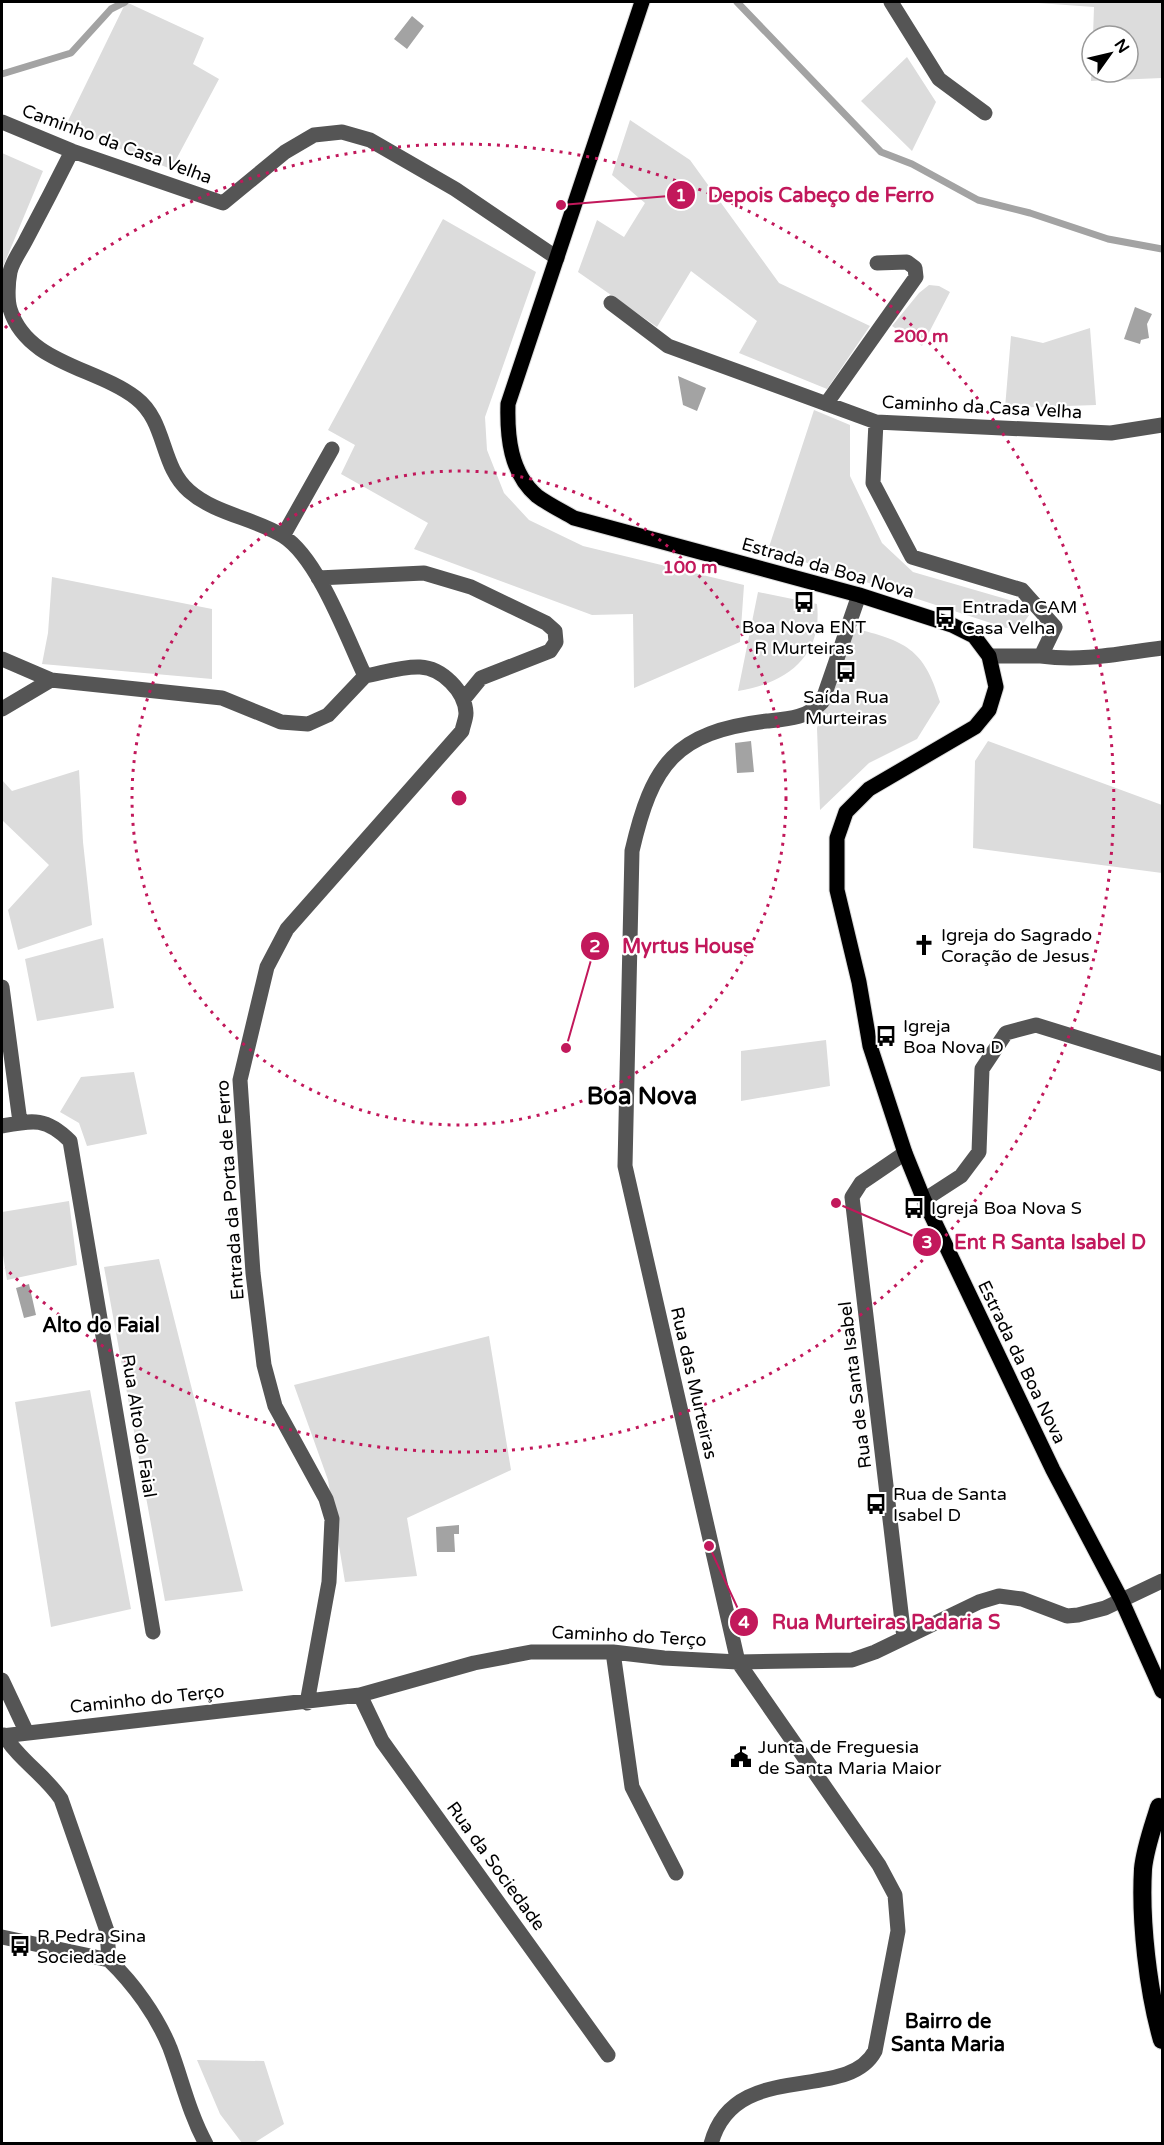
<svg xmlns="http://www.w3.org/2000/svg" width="1164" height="2145" font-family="'Varela Round',sans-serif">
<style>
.green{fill:#dcdcdc}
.water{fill:#a3a3a3}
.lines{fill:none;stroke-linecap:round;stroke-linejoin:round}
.stream{stroke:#a3a3a3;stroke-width:7}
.major-casing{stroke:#dbdbdb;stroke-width:17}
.highway-casing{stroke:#dbdbdb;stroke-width:20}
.minor{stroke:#555;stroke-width:15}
.major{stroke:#000;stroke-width:15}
.highway{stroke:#000;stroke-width:18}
.ring{fill:none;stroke:#c2185b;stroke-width:3;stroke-dasharray:3 6}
.labels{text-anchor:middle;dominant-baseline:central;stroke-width:4.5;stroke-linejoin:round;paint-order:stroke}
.street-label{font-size:18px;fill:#000;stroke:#fff}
.poi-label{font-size:18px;fill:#000;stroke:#fff;text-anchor:start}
.neighbourhood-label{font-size:20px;font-weight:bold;fill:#000;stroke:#fff}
.district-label{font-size:24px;font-weight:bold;fill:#000;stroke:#fff}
.centre{fill:#c2185b;stroke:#fff;stroke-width:3}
.ring-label{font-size:18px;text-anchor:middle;font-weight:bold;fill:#c2185b;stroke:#fff;stroke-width:4.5;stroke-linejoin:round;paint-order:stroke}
.leader{fill:none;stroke:#c2185b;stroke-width:2}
.callout-dot{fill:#c2185b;stroke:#fff;stroke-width:2}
.mark-label{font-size:18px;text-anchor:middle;font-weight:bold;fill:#fff}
.callout-label{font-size:20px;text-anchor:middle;font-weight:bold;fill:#c2185b;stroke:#fff;stroke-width:4.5;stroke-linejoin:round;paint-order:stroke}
</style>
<rect width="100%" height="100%" fill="#fff"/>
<path class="green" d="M126 2 204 38 193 64 219 79 171 169 65 127Z
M1024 2H1162V78L1091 81 1092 58V72H1128V36H1093L1094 7Z
M907 57 936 102 912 151 861 101Z
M630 120 690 160 779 283 870 326 827 389 739 353 757 321 691 271 657 327 578 272 597 220 624 237 645 203 612 175Z
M2 153 43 171 2 269Z
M443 219 536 272 485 417 487 450 504 493 529 520 583 546 744 585 740 642 634 688 633 614 592 615 414 549 428 523 341 474 355 445 328 430Z
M929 285 939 286 950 292 922 346 892 326 919 293Z
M1090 328 1096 405 1005 408 1011 336 1043 343Z
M814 410 850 425V476L882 543 913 572 1020 603 1029 615 1023 624 1006 628 768 550Z
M52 577 212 609V679L42 664 48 633Z
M758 592 817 604C823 657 786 683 738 691Z
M853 628C905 641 924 648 940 702L917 739 869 763 820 810 817 728Z
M988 741 1162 805V873L973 848 975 761Z
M79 770 83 842 92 925 18 950 8 910 49 865 2 820V780L12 791Z
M103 938 114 1008 37 1021 25 959Z
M826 1040 830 1086 741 1101V1051Z
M134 1072 147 1134 87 1146 79 1123 60 1112 81 1077Z
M69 1201 77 1265 7 1280 2 1249V1212Z
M159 1259 243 1591 165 1601 104 1267Z
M489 1336 511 1470 407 1518 417 1576 345 1582 328 1480 294 1385Z
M90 1390 131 1609 51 1627 15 1402Z
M197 2060 264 2061 284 2124 254 2143H242L220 2114Z"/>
<path class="water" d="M412 16 424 26 407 49 394 39Z
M1135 307 1152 314 1147 324 1149 338 1141 340 1140 344 1124 339Z
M678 376 706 388 697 411 683 405Z
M751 741 754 772 737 773 735 743Z
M29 1284 36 1315 24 1318 16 1288Z
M459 1525V1534H454L455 1552H437L436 1527Z"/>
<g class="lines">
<path class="stream" d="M737 2 881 152 912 164 978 200 1030 213 1108 239 1162 249
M2 74 71 53 111 9 125 2"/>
<defs>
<path id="major" d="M642 2 508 404C507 436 510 473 537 496 548 504 562 511 574 518L859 595 952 625 974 636 989 656 996 687 989 710 975 727 869 789 846 812 837 838V890L859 982 870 1046 905 1153 924 1200 1053 1470 1121 1599 1162 1691"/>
<path id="highway" d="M1159 1807C1153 1827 1145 1848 1143 1869 1140 1921 1148 1991 1162 2040"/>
</defs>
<use href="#major" class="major-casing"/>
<use href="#highway" class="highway-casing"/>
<path class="minor" d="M891 2 939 79 985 113
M2 122 72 151 223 203 285 152 314 135 342 132 370 140 455 189 557 258
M72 151C57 181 42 210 26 240 21 250 12 262 10 272 8 282 7 300 10 309 27 364 96 367 136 398 167 422 160 466 189 491 215 514 254 518 283 536 318 558 347 638 365 676
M611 303 668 346 876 422 1111 433 1162 425
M826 404 916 277 915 268 907 262 877 263
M876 422 873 483 912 557 1022 590 1055 627 1041 656H989
M283 536 332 449
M318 578 424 573 471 587 546 623 555 631 556 642 550 651 481 678 463 700
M1041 656C1083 662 1121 653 1162 648
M2 659 51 680 222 698 281 722 308 724 328 715 365 676
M2 709 51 680
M2 987 20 1122
M2 1126C33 1120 46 1117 70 1141L153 1632
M924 1200 961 1176 979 1152 982 1069 1006 1033 1036 1025 1162 1064
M904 1638 852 1197 861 1183 905 1153
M613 1652 632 1787 676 1873
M2 1680 26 1731
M360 1695 382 1741 608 2055
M307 1703 329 1582 332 1519 326 1499 275 1406 264 1365 253 1273 240 1080 267 967 287 929 462 731C463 725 466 719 466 713 465 691 442 668 420 667 403 666 382 673 365 676
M4 1735C20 1761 44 1774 61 1799L107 1931 109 1960C134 1984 157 2016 170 2048 182 2080 189 2113 206 2144
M2 1736 360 1695 474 1663 531 1652H613L664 1658 738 1662 852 1660 875 1652 979 1602 999 1596 1022 1599 1067 1616 1078 1615 1105 1608 1162 1581
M2 1937 109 1960
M711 2144C734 2057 847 2104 875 2051L898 1931 895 1895 879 1865 738 1662 625 1166 632 851C652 764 675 732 767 721 788 719 808 718 822 702L859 595"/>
<use href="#major" class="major"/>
<use href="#highway" class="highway"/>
</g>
<g class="ring">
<circle cx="459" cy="798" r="327"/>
<path d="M5 328A654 654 0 1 1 5 1268"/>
</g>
<defs>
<symbol id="bus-bare" viewBox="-9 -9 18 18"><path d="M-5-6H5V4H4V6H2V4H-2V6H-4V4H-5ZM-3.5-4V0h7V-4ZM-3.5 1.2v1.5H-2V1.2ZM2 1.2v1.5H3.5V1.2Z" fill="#000" stroke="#fff" stroke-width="2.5" paint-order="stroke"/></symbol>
<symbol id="church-bare" viewBox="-9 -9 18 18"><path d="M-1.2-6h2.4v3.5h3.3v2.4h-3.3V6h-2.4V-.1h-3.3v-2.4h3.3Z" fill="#000" stroke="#fff" stroke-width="2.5" paint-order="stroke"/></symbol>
<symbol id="civic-bare" viewBox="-9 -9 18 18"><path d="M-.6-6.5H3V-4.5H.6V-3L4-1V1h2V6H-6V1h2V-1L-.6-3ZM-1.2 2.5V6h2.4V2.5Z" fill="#000" stroke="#fff" stroke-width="2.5" paint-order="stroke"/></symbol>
</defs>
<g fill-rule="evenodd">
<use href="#bus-bare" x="789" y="587" width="30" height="30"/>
<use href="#bus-bare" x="930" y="602" width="30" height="30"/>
<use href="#bus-bare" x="831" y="657" width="30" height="30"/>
<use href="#church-bare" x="909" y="930" width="30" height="30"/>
<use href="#bus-bare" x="871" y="1021" width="30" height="30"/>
<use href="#bus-bare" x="899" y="1193" width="30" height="30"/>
<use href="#bus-bare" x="861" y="1489" width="30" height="30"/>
<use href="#civic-bare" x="726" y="1742" width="30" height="30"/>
<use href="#bus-bare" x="5" y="1931" width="30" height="30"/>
</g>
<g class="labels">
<g class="street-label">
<text transform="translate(117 144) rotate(20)">Caminho da Casa Velha</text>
<text transform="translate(982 407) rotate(3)">Caminho da Casa Velha</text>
<text transform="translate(828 568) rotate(16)">Estrada da Boa Nova</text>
<text transform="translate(230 1190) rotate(-94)">Entrada da Porta de Ferro</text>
<text transform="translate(1022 1362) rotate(64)">Estrada da Boa Nova</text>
<text transform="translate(694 1383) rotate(77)">Rua das Murteiras</text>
<text transform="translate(855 1385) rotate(-97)">Rua de Santa Isabel</text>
<text transform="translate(139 1426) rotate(81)">Rua Alto do Faial</text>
<text transform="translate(629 1636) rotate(3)">Caminho do Terço</text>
<text transform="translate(147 1699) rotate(-6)">Caminho do Terço</text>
<text transform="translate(496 1866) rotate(54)">Rua da Sociedade</text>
</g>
<g class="poi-label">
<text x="962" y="607">Entrada CAM<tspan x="962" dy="21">Casa Velha</tspan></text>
<text x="804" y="627" text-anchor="middle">Boa Nova ENT<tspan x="804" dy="21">R Murteiras</tspan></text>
<text x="846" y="697" text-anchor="middle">Saída Rua<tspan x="846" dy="21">Murteiras</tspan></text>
<text x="941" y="935">Igreja do Sagrado<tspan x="941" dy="21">Coração de Jesus</tspan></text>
<text x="903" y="1026">Igreja<tspan x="903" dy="21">Boa Nova D</tspan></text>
<text x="931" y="1208">Igreja Boa Nova S</text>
<text x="893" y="1494">Rua de Santa<tspan x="893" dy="21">Isabel D</tspan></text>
<text x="758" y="1747">Junta de Freguesia<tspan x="758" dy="21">de Santa Maria Maior</tspan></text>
<text x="37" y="1936">R Pedra Sina<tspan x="37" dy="21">Sociedade</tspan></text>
</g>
<g class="neighbourhood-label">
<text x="101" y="1326">Alto do Faial</text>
<text x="948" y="2022">Bairro de<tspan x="948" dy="23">Santa Maria</tspan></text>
</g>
<g class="district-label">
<text x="642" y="1096">Boa Nova</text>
</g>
</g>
<circle cx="459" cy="798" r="9" class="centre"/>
<g class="ring-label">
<text x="921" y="342">200 m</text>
<text x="690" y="573">100 m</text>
</g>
<path class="leader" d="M561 205L681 195M566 1048L595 946M836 1203L927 1242M709 1546L744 1622"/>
<g class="callout-dot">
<circle cx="561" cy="205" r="6"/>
<circle cx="566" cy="1048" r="6"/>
<circle cx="836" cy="1203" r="6"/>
<circle cx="709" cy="1546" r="6"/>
<circle cx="681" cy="195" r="15"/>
<circle cx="595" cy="946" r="15"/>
<circle cx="927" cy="1242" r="15"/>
<circle cx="744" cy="1622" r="15"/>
</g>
<g class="mark-label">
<text x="681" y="201">1</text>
<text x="595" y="952">2</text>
<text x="927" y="1248">3</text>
<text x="744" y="1628">4</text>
</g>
<g class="callout-label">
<text x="821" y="202">Depois Cabeço de Ferro</text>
<text x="688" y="953">Myrtus House</text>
<text x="1050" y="1249">Ent R Santa Isabel D</text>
<text x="886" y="1629">Rua Murteiras Padaria S</text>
</g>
<rect width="1164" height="2145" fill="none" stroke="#000000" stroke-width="6"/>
<g transform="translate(1110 54) rotate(56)"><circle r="28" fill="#ffffff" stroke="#999999" stroke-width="1.5"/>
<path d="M0-4.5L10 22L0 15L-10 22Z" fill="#000000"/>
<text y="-9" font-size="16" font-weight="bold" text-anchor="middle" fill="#000000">N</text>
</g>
</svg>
